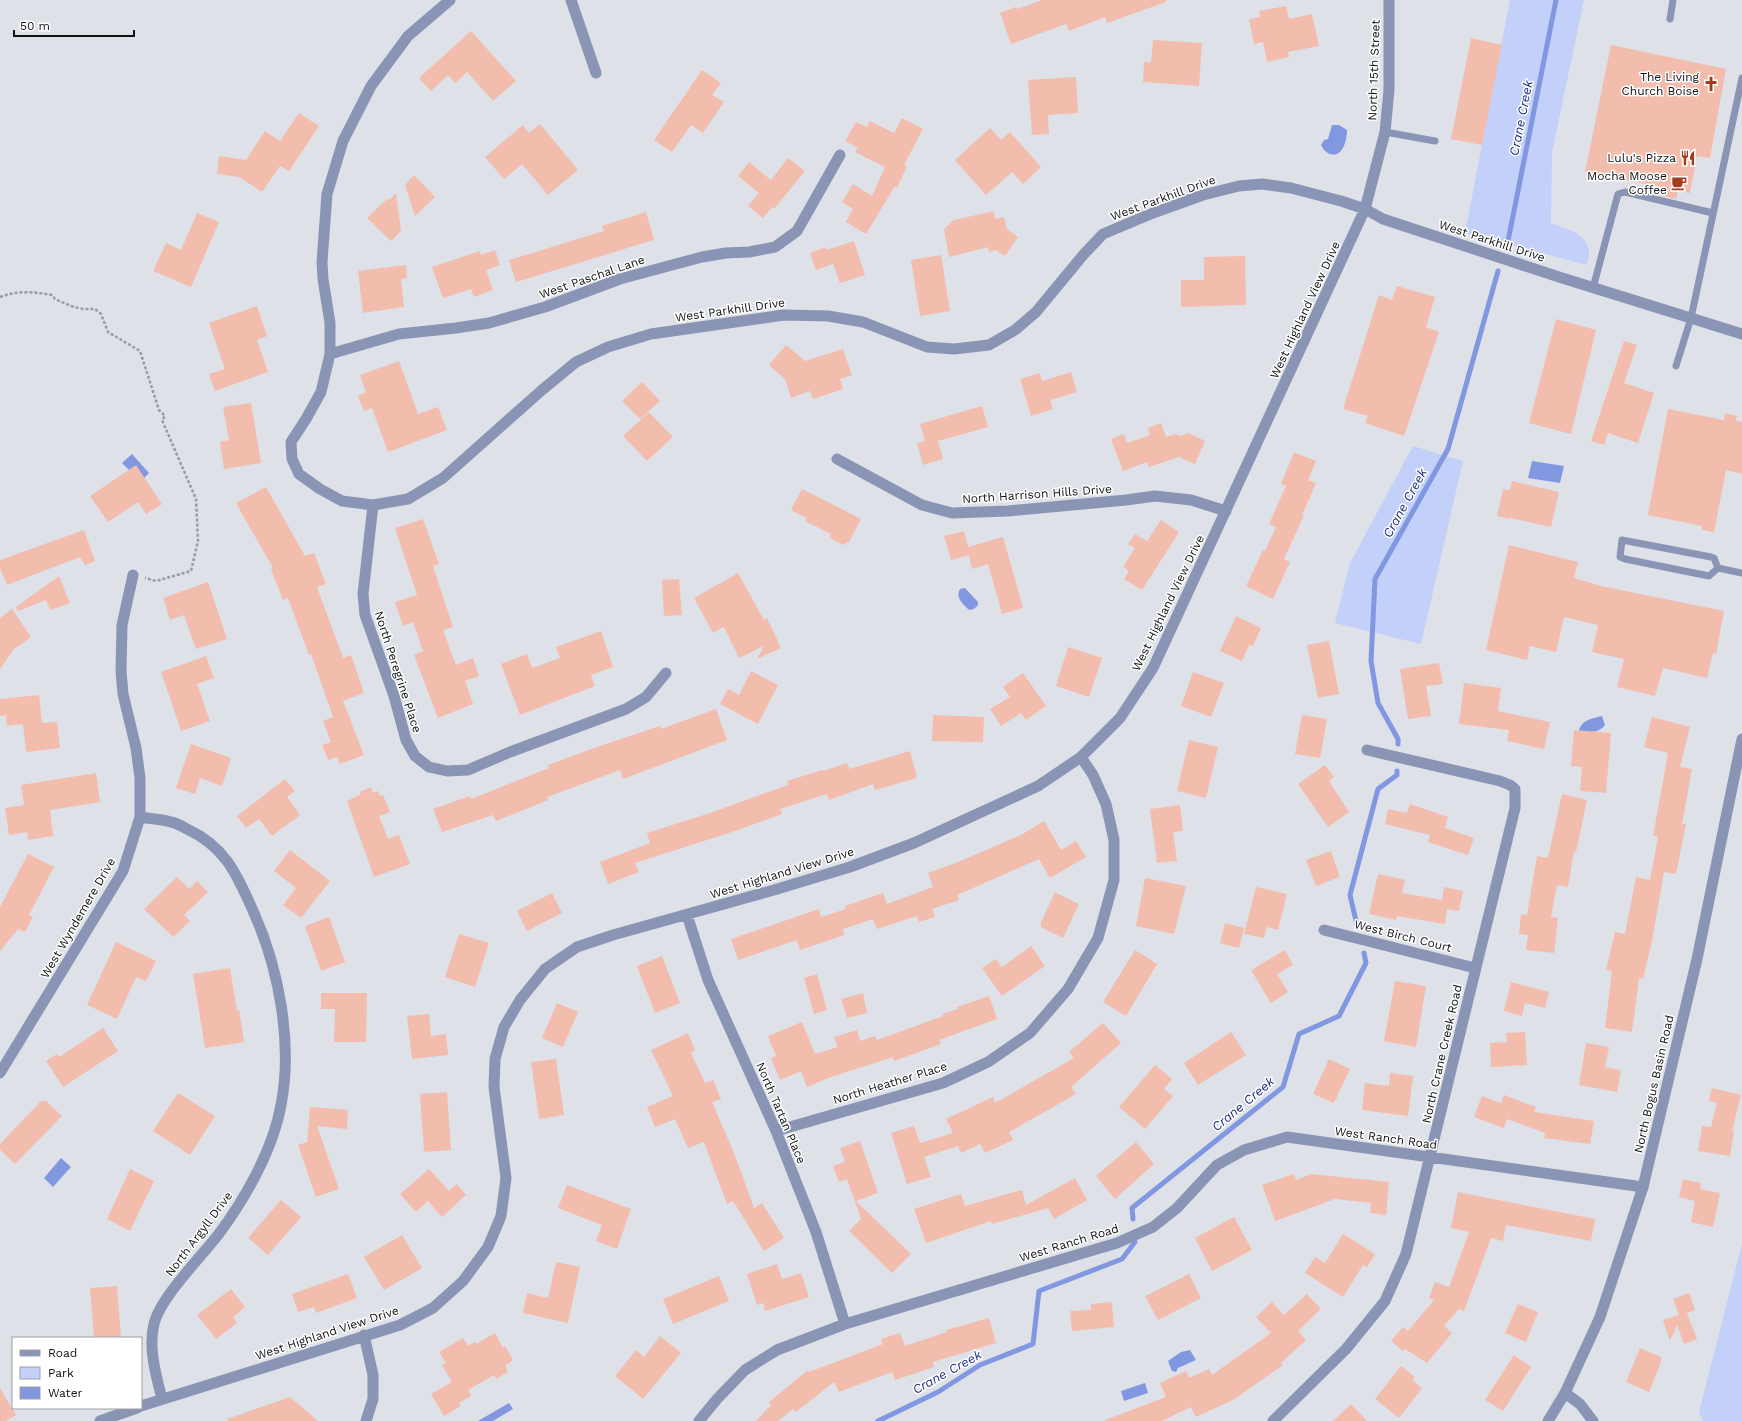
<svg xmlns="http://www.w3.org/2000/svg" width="1742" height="1421" font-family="'Work Sans',sans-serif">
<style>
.green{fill:#c2d0fa}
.water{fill:#8198e1}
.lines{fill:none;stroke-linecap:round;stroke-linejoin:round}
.stream{stroke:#8198e1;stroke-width:5}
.building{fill:#f3bdae}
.path{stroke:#989ba0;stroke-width:2.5;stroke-dasharray:3 2;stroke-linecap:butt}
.service{stroke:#8a95b6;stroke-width:7}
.minor{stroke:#8a95b6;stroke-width:11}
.tertiary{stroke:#8a95b6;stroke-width:11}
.labels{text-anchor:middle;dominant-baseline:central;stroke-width:3;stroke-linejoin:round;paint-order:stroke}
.street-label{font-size:12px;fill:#101113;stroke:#fff}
.poi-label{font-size:12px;fill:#101113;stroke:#fff;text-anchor:end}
.water-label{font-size:13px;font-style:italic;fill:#202e81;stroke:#fff}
</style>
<rect width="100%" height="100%" fill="#dee1e8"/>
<path class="green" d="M1510 0H1584L1552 152 1551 223C1565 228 1589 234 1589 253 1589 257 1587 261 1587 265L1465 233Z
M1413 446 1463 461 1421 644 1335 623 1350 563Z
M1742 1244V1421H1703L1699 1412Z"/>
<path class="water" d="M1332 125H1339L1347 130C1347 140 1343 158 1330 154 1325 152 1323 149 1321 145L1324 140 1328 139Z
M132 454 149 473 143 479 132 473 122 463Z
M1532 461 1564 466 1560 483 1528 478Z
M965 588 978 602V605L974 609 969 610C963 604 955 598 960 589Z
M1602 716 1605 725C1598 734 1589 732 1579 731 1581 720 1593 718 1602 716Z
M61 1158 71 1167 53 1187 44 1178Z
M1190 1350 1196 1360 1178 1368 1176 1372 1172 1371 1168 1361 1181 1352Z
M1145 1383 1148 1393 1124 1401 1121 1391Z
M509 1403 513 1409 493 1421H478Z"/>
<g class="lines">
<path class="stream" d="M1508 241 1556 0
M1398 744V739L1378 703 1371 661 1375 579 1448 449 1498 271
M1357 925 1350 895 1378 789 1397 775V771
M1133 1219 1132 1208 1283 1087 1299 1034 1339 1016 1366 963 1364 953
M878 1421 938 1392 980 1365 1033 1344 1039 1291 1122 1259 1135 1242"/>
</g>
<path class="building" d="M1042 0H1166V2L1107 23 1105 17 1069 31 1066 24 1011 44 1000 13 1016 7 1017 9Z
M1286 6 1289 19 1312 14 1319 46 1288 52 1289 57 1267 62 1263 42 1254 44 1249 19 1260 17 1259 11Z
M471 31 516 81 493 101 467 72 455 83 448 75 431 91 419 78Z
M1471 38 1502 45 1482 145 1451 139Z
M1153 40 1202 43 1199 86 1143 82 1144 62H1151Z
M1611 45 1726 69 1710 158 1697 156 1690 193 1678 191 1676 199 1659 195 1661 187 1585 172Z
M702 70 721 83 712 95 724 102 703 133 691 125 672 152 654 140Z
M1076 77 1078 113 1048 115 1049 134 1032 135 1028 80Z
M299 113 319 126 289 171 280 166 262 192 239 177 217 174 219 156 246 160 265 131 280 141Z
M902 118 923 129 904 165 907 166 897 188 895 186 866 234 846 222 853 209 842 202 853 184 872 196 885 167 855 152 858 148 845 141 856 122 867 127 870 121 894 133Z
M540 124 578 170 548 195 522 164 504 179 485 157 523 125 529 133Z
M990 128 1001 140 1010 132 1041 167 1023 184 1012 172 986 195 955 160Z
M788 158 805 171 774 209 772 207 763 218 748 206 759 193 738 176 749 162 771 180Z
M414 175 435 197 415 216 405 185Z
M396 193 401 231 391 241 367 218 387 199 389 200Z
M994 211 995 219 1004 217 1007 229 1018 237 1005 256 996 250 989 252 988 247 949 257 944 229 954 220Z
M646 212 654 240 516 282 509 260 604 231 602 226Z
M197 213 219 222 191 287 153 271 166 243 181 250Z
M854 241 865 275 840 283 833 264 816 270 810 253 825 247 827 250Z
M495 250 500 265 486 270 493 290 474 297 471 289 443 298 432 267 480 251 481 255Z
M941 255 950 311 920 316 911 260Z
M1245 256 1246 305 1181 307V280H1204V257Z
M406 265 407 278 401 279 404 307 363 313 358 271Z
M1397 286 1435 297 1426 327 1439 332 1404 436 1365 423 1368 416 1343 409 1379 295 1392 300Z
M257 306 267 336 257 340 268 372 215 391 209 374 225 369 209 323Z
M1556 319 1596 330 1571 434 1529 423Z
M1624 341 1637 345 1624 383 1654 393 1638 443 1608 433 1604 445 1591 441Z
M786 345 805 361 843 349 852 375 840 379 843 389 813 399 810 391 791 398 785 379 769 365Z
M399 361 418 414 438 407 447 430 388 452 372 408 364 411 358 396 366 392 360 375Z
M1071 372 1077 392 1050 400 1053 409 1031 416 1020 379 1040 373 1042 381Z
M642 382 660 401 640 419 622 401Z
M251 403 261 463 224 469 220 442 229 440 223 407Z
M982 406 988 427 938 441 943 459 923 465 917 443 925 441 920 424Z
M1668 409 1724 420 1725 413 1737 416 1736 421 1742 422V474L1726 470 1714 532 1702 530V526L1648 515Z
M649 412 673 437 647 461 623 436Z
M1161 423 1166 437 1176 434 1181 436 1188 433 1205 441 1195 464 1179 457 1149 467 1147 462 1123 471 1111 439 1124 434 1127 443 1150 435 1148 428Z
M1294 452 1316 461 1308 480 1316 483 1302 515H1304L1284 559 1290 562 1273 599 1246 586 1263 550 1265 551 1276 527 1269 524 1286 486 1281 484Z
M136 465 162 504 146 514 138 502 108 522 90 496Z
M1512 481 1559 492 1551 527 1511 518 1510 519 1497 516 1503 489 1510 490Z
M266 487 305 556 314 553 326 584 317 587 343 658 351 655 364 693 343 701 364 755 340 764 337 757 328 760 322 745 331 742 323 721 333 717 311 654 309 655 288 598 283 600 271 569 273 568 236 503Z
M802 489 861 519 849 542 843 545 830 538 831 534 805 521 807 518 791 510Z
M423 519 439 564 433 566 453 627 443 630 456 665 473 658 479 676 465 681 473 704 438 718 414 655 423 651 413 622 403 626 395 602 417 595 395 528Z
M1161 520 1179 532 1142 590 1124 579 1129 571 1123 567 1135 548 1128 544 1135 534 1147 541Z
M84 530 95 561 85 565 80 557 7 585 0 568V560Z
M964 531 968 547 1003 537 1023 608 1002 614 988 564 972 569 969 555 951 560 944 536Z
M1509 545 1578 562 1574 578 1601 586 1724 611 1716 654 1713 653 1707 678 1663 668 1655 696 1617 687 1624 659 1592 652 1598 625 1564 617 1556 652 1530 646 1527 660 1486 650Z
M738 573 764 620 767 618 781 648 757 659 764 646 739 658 724 627 713 633 694 598Z
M59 576 70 603 50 610 46 600 18 611 16 607Z
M679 579 682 615 664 616 662 580Z
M208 582 227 639 196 649 184 615 170 620 163 598Z
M12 609 31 637 14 649 0 669V618Z
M1236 616 1261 628 1253 646 1249 645 1242 661 1220 651Z
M601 631 613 667 591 675 595 686 520 715 501 664 527 654 532 668 560 658 556 647Z
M1329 641 1339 694 1318 698 1307 645Z
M1068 647 1102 658 1089 697 1056 686Z
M206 656 214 678 197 684 210 721 181 731 161 672Z
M1439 663 1443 684 1426 686 1431 716 1408 719 1400 669Z
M751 671 778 685 758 724 720 704 728 689 739 695Z
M1193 672 1224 683 1211 717 1181 706Z
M1023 673 1046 706 1026 720 1021 713 1001 726 990 709 1010 697 1003 687Z
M1464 683 1501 688 1498 711 1550 722 1544 749 1507 741 1509 730 1459 724Z
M39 695 42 723 57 722 60 748 26 752 23 724 7 726 6 715 0 716V699Z
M716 709 727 740 623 779 620 770 547 797 548 800 496 821 493 815 442 832 433 809 470 796 471 799 549 768 548 765 597 747 660 726 661 729Z
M933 715 984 717 983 742 932 741Z
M1302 715 1327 719 1320 758 1295 754Z
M1652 717 1690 727 1680 767 1692 769 1682 824H1686L1676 874 1664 872 1652 941 1643 979 1639 978 1632 1032 1605 1028 1612 971 1606 970 1615 932 1625 934 1636 877 1650 880 1658 837 1653 836 1668 753 1644 747Z
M1574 730 1611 733 1606 793 1580 791 1582 767 1571 766Z
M1189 740 1218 747 1206 798 1177 791Z
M191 744 231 758 222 786 200 778 195 794 176 788Z
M910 751 917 778 875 790 873 784 829 800 827 794 780 809 782 814 738 830 635 863 639 872 608 884 600 862 650 843 647 833 710 813 788 785 787 781 822 770 823 771 847 763 849 769Z
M1325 765 1334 777 1329 781 1349 812 1328 827 1298 784Z
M96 773 100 802 50 810 53 836 28 840 27 832 9 835 5 808 24 805 21 785Z
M285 779 295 791 287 797 300 815 272 836 259 819 246 828 237 816Z
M371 787 373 793 378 791 380 796 383 795 390 812 379 816 388 839 399 835 410 864 374 877 347 801 361 794 360 792Z
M1562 794 1587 800 1576 852 1574 851 1568 887 1557 885 1551 917 1558 918 1554 953 1526 950 1528 935 1519 934 1521 914 1527 915 1537 856 1548 858Z
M1410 804 1448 817 1445 828 1474 838 1468 855 1428 842 1430 835 1385 824 1388 809 1407 813Z
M1180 805 1183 831 1173 832 1177 861 1157 863 1150 809Z
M1044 821 1061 850 1076 841 1086 857 1050 878 1039 859 957 895 959 900 932 909 935 917 919 922 917 916 877 929 873 919 843 929 844 935 800 950 797 940 738 960 731 939 819 909 821 917 846 909 845 906 883 893 887 904 933 887 928 873 958 862 1021 835Z
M290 850 330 881 301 918 283 905 296 888 274 871Z
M1331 851 1340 877 1316 886 1306 860Z
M28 854 54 867 29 915 33 917 25 932 18 929 0 951V907Z
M1378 874 1405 880 1402 893 1442 900 1444 887 1463 891 1459 911 1447 909 1445 924 1397 916 1396 920 1369 914Z
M177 877 189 889 197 881 208 892 184 915 190 921 173 937 144 909Z
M1145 878 1186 886 1174 934 1136 926Z
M1256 887 1287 894 1278 930 1267 927 1264 938 1244 934Z
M1055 892 1079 904 1063 938 1041 927V922Z
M552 893 562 913 527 931 517 911Z
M329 917 345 962 321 971 305 926Z
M1225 923 1244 928 1239 948 1220 943Z
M459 934 489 943 475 987 445 977Z
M116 942 156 961 146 981 136 977 117 1019 87 1005Z
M1031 946 1045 966 1002 996 982 968 996 959 1002 967Z
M1135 950 1157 964 1126 1016 1103 1002Z
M1285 950 1293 965 1277 974 1288 992 1271 1003 1251 970Z
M662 956 680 1003 655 1013 637 966Z
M230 968 237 1011 239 1010 244 1042 205 1048 193 974Z
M817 974 827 1010 814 1014 804 978Z
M1395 981 1426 986 1416 1047 1384 1041Z
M1511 982 1549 992 1545 1008 1525 1003 1522 1016 1504 1011Z
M321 993H367L366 1042H334L335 1009H321Z
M863 993 867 1013 847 1018 841 999Z
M989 996 997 1019 939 1040 941 1044 894 1061 893 1057 831 1077 807 1087 801 1071 780 1080 771 1058 776 1056 768 1036 802 1022 815 1054 838 1047 834 1037 857 1030 860 1041 875 1036 877 1040 943 1016 942 1014 958 1009 957 1007Z
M557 1003 578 1012 563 1047 542 1038Z
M429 1014 431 1036 446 1034 448 1055 412 1059 407 1016Z
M1103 1023 1121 1043 1071 1087 1076 1094 1009 1132 1013 1140 985 1153 980 1144 961 1153 958 1146 924 1157 931 1177 907 1184 891 1133 914 1126 920 1143 953 1133 946 1119 993 1097 995 1103 1074 1058 1069 1052Z
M103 1028 118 1051 63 1087 46 1061 57 1054 59 1057Z
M1231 1032 1246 1055 1198 1085 1184 1063Z
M1525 1032 1527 1065 1491 1067 1490 1043 1507 1042 1506 1033Z
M688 1033 695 1050 691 1053 705 1083 713 1080 721 1099 712 1102 732 1148 754 1208 762 1203 784 1238 764 1251 733 1201 727 1204 704 1142 688 1148 675 1119 655 1127 647 1107 673 1096 651 1050Z
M1586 1043 1609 1047 1605 1067 1621 1070 1617 1092 1579 1085Z
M556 1059 564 1115 539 1119 531 1062Z
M1329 1059 1350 1069 1334 1103 1313 1094Z
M1155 1065 1172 1079 1164 1089 1173 1096 1145 1129 1119 1107Z
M1390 1073 1413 1076 1408 1116 1362 1110 1365 1083 1389 1086Z
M1712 1088 1741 1095 1732 1131H1734L1730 1156 1698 1151 1702 1126 1711 1127 1717 1103 1709 1101Z
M447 1092 451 1150 424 1152 420 1094Z
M178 1093 215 1116 190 1155 153 1131Z
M1504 1095 1536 1107 1534 1112 1594 1121 1590 1144 1544 1138 1545 1133 1507 1119 1504 1128 1474 1117 1482 1096 1501 1103Z
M41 1101H46L62 1116 15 1164 0 1150V1144Z
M310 1107 348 1110 347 1129 317 1126 339 1189 316 1197 298 1145 307 1142Z
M860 1141 878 1193 856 1201 911 1254 892 1273 849 1231 861 1219 847 1179 839 1182 833 1166 845 1162 840 1148Z
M1136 1142 1154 1164 1115 1199 1096 1176Z
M130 1169 154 1181 130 1231 107 1219Z
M429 1169 449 1191 457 1184 466 1195 442 1217 428 1201 416 1212 400 1194Z
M1294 1174 1296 1180 1311 1174 1389 1182 1386 1215 1370 1213 1371 1203 1335 1199 1275 1221 1262 1185Z
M1075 1178 1087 1200 1054 1219 1048 1208 992 1224 991 1221 926 1243 914 1209 961 1194 965 1206 1022 1190 1026 1205Z
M1683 1179 1701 1183 1700 1189 1720 1193 1713 1227 1691 1222 1695 1201 1679 1197Z
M567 1185 631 1209 617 1249 596 1241 602 1225 558 1208Z
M1458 1192 1595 1219 1591 1241 1506 1225 1503 1241 1491 1238 1464 1311 1459 1309 1444 1326 1452 1333 1427 1363 1405 1349 1403 1351 1391 1341 1403 1327 1408 1331 1434 1300 1429 1298 1435 1282 1449 1287 1469 1232 1451 1228Z
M281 1200 301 1217 268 1255 248 1238Z
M1234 1217 1252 1250 1212 1271 1195 1238Z
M1343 1234 1375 1254 1367 1267 1363 1265 1343 1297 1305 1273 1315 1257 1325 1263Z
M402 1235 422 1268 384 1290 364 1257Z
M556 1262 580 1267 568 1323 523 1313 527 1293 548 1298Z
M777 1264 782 1279 801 1273 809 1297 765 1311 763 1303 757 1305 747 1274Z
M348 1274 357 1298 316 1313 314 1307 298 1312 292 1294Z
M1189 1274 1201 1298 1158 1320 1145 1296Z
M719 1276 729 1301 673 1324 663 1299Z
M117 1286 121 1338H94L90 1288Z
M231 1289 245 1307 233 1317 237 1323 216 1339 197 1315Z
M1689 1293 1695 1310 1687 1313 1697 1339 1684 1344 1677 1325 1670 1341 1663 1320 1679 1315 1673 1299Z
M1307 1294 1321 1309 1298 1331 1306 1340 1281 1363 1283 1365 1233 1400 1196 1417 1191 1407 1162 1421H1105V1420L1166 1397 1160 1383 1186 1371 1189 1378 1209 1369 1212 1375 1271 1333 1256 1317 1272 1302 1284 1315Z
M1112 1302 1114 1327 1072 1331 1070 1311 1091 1310V1304Z
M1518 1304 1538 1312 1526 1342 1505 1333Z
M989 1318 996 1343 933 1362 934 1367 895 1380 892 1372 839 1392 834 1382 796 1412 793 1409 778 1421H756L771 1405 769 1402 808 1370 809 1372 883 1344 881 1339 900 1333 905 1346 947 1332 946 1330Z
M495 1333 503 1348 505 1346 513 1360 505 1366 508 1372 496 1379 494 1375 468 1390 471 1396 459 1403 461 1406 444 1416 431 1394 452 1382 442 1365 446 1363 439 1352 463 1338 468 1346 475 1342 476 1344Z
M660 1336 681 1353 643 1399 615 1376 636 1350 644 1357Z
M1640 1348 1661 1357V1362L1649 1392 1626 1382Z
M1514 1355 1531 1367 1503 1411 1485 1400Z
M1401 1366 1415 1377 1412 1380 1422 1388 1399 1418 1375 1399Z
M0 1388 16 1415 6 1421H0Z
M290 1397 318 1421H228L227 1419Z
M1351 1404 1367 1421H1333Z"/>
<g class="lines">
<path class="path" d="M0 297C18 290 34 292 52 295L55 299 71 306 83 309H95L101 314 108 332 140 351 159 410 165 416 162 420 196 499 198 541 191 571 156 581 145 578"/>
<path class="service" d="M1670 19 1673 0
M1385 132 1435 141
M1593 288 1618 194 1625 192 1713 213
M1676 366 1691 318 1742 78
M1622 540 1711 557 1714 558 1718 568 1709 576 1625 559 1620 557Z
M1718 568 1742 573"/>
<path class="minor" d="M450 0 408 36 371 86 343 141 327 194 322 262 323 279 330 323V354L321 392 306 419 291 442 292 459 299 474 320 489 342 501 373 505 408 499 443 478 542 390 576 362 608 347 651 334 784 315 828 316 863 322 927 347 954 349 989 345 1015 330 1036 312 1084 254 1103 234 1153 213 1203 195 1239 186 1262 184 1291 188 1341 201 1365 209 1383 219 1559 277 1742 334
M571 0 596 73
M330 354 399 334 456 328 489 323 545 307 620 279 702 257 726 253 749 252 775 247 797 231 840 155
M837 459 922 505 952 513 1008 511 1126 500 1155 496 1191 500 1226 511
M373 505 363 594 365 615 394 696 406 740 415 756 429 767 447 771 468 770 510 752 626 709 646 697 666 673
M140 817C150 819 161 819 171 822 176 823 182 826 187 829 226 847 237 875 254 913 279 969 293 1044 281 1105 273 1150 245 1199 218 1235 201 1257 160 1298 154 1324 148 1348 156 1375 162 1399
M687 915 708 980 776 1131 816 1232 845 1324
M1324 930 1475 968
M0 1073 123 871 140 817V778L136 748 123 694 121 671 122 625 133 575
M776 1131 943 1083 988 1062 1030 1033 1068 989 1098 938 1114 880V840L1106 804 1093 775 1081 757
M364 1335 373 1375V1399L366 1421
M1565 1393 1580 1404 1593 1421
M141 1406 400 1325 433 1308 463 1281 488 1247 501 1216 506 1178 494 1087 495 1059 504 1027 520 1000 545 969 577 947 613 935 774 890 850 867 914 843 1038 786 1081 757 1120 718 1153 668 1365 209
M100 1421 137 1408
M699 1421 717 1399 745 1370 777 1350 845 1324 1117 1243 1153 1227 1177 1208 1217 1165 1244 1150 1287 1137 1643 1187
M1273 1421 1346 1349 1385 1301 1406 1254 1515 808V789L1510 785 1500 781 1367 750"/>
<path class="tertiary" d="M1365 209 1385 132 1389 90V0
M1548 1421 1565 1393 1600 1317 1643 1187 1697 959 1742 739"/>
</g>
<defs>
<symbol id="church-bare" viewBox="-9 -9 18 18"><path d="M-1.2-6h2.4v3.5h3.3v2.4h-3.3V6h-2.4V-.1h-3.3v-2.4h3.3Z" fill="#a43c1d" stroke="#fff" stroke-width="2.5" paint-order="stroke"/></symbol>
<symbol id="restaurant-bare" viewBox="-9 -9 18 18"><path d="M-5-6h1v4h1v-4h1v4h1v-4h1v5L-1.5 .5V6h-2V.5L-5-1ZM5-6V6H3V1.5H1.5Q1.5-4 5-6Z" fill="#a43c1d" stroke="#fff" stroke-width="2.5" paint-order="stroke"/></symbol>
<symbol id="cafe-bare" viewBox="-9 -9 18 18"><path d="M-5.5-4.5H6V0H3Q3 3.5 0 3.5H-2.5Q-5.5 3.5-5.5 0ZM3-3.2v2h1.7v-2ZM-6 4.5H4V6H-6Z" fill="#a43c1d" stroke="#fff" stroke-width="2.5" paint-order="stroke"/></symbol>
</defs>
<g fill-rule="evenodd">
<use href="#church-bare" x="1700" y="73" width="22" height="22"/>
<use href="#restaurant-bare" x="1677" y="147" width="22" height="22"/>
<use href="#cafe-bare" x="1668" y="172" width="22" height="22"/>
</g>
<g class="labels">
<g class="street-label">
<text transform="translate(1374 70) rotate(-88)">North 15th Street</text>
<text transform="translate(1163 198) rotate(-20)">West Parkhill Drive</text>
<text transform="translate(1492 241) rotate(18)">West Parkhill Drive</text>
<text transform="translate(592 277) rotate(-19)">West Paschal Lane</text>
<text transform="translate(730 310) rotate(-8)">West Parkhill Drive</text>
<text transform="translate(1305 310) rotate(-65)">West Highland View Drive</text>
<text transform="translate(1037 494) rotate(-4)">North Harrison Hills Drive</text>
<text transform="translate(1168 603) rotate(-64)">West Highland View Drive</text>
<text transform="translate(398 672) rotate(72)">North Peregrine Place</text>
<text transform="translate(782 873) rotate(-17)">West Highland View Drive</text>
<text transform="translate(78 918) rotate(-60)">West Wyndemere Drive</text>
<text transform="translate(1403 936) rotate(14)">West Birch Court</text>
<text transform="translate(1442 1054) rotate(-77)">North Crane Creek Road</text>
<text transform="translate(890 1083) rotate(-17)">North Heather Place</text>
<text transform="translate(1654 1084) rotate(-77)">North Bogus Basin Road</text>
<text transform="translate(781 1113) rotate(67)">North Tartan Place</text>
<text transform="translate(1386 1138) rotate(8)">West Ranch Road</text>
<text transform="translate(199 1234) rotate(-53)">North Argyll Drive</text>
<text transform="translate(1069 1243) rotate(-17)">West Ranch Road</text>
<text transform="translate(327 1333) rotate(-18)">West Highland View Drive</text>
</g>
<g class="poi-label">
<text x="1699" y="77">The Living<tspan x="1699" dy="14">Church Boise</tspan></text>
<text x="1676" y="158">Lulu's Pizza</text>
<text x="1667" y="176">Mocha Moose<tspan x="1667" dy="14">Coffee</tspan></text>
</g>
<g class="water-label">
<text transform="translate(1521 118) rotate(-79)">Crane Creek</text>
<text transform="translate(1405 503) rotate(-61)">Crane Creek</text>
<text transform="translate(1243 1104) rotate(-40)">Crane Creek</text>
<text transform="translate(947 1372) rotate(-29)">Crane Creek</text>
</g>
</g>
<rect x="12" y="1337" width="130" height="72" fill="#ffffff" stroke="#9fa0a1"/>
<rect x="20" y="1350" width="20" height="6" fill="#8a95b6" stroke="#9fa0a1"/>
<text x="48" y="1357" font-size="12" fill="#101113">Road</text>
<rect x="20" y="1367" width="20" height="12" fill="#c2d0fa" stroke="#9fa0a1"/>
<text x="48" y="1377" font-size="12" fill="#101113">Park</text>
<rect x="20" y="1387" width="20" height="12" fill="#8198e1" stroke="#9fa0a1"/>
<text x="48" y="1397" font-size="12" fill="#101113">Water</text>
<path d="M14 30v6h120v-6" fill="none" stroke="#101113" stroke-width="2"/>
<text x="20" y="30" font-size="12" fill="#101113" stroke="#ffffff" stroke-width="3" paint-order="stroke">50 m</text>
</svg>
